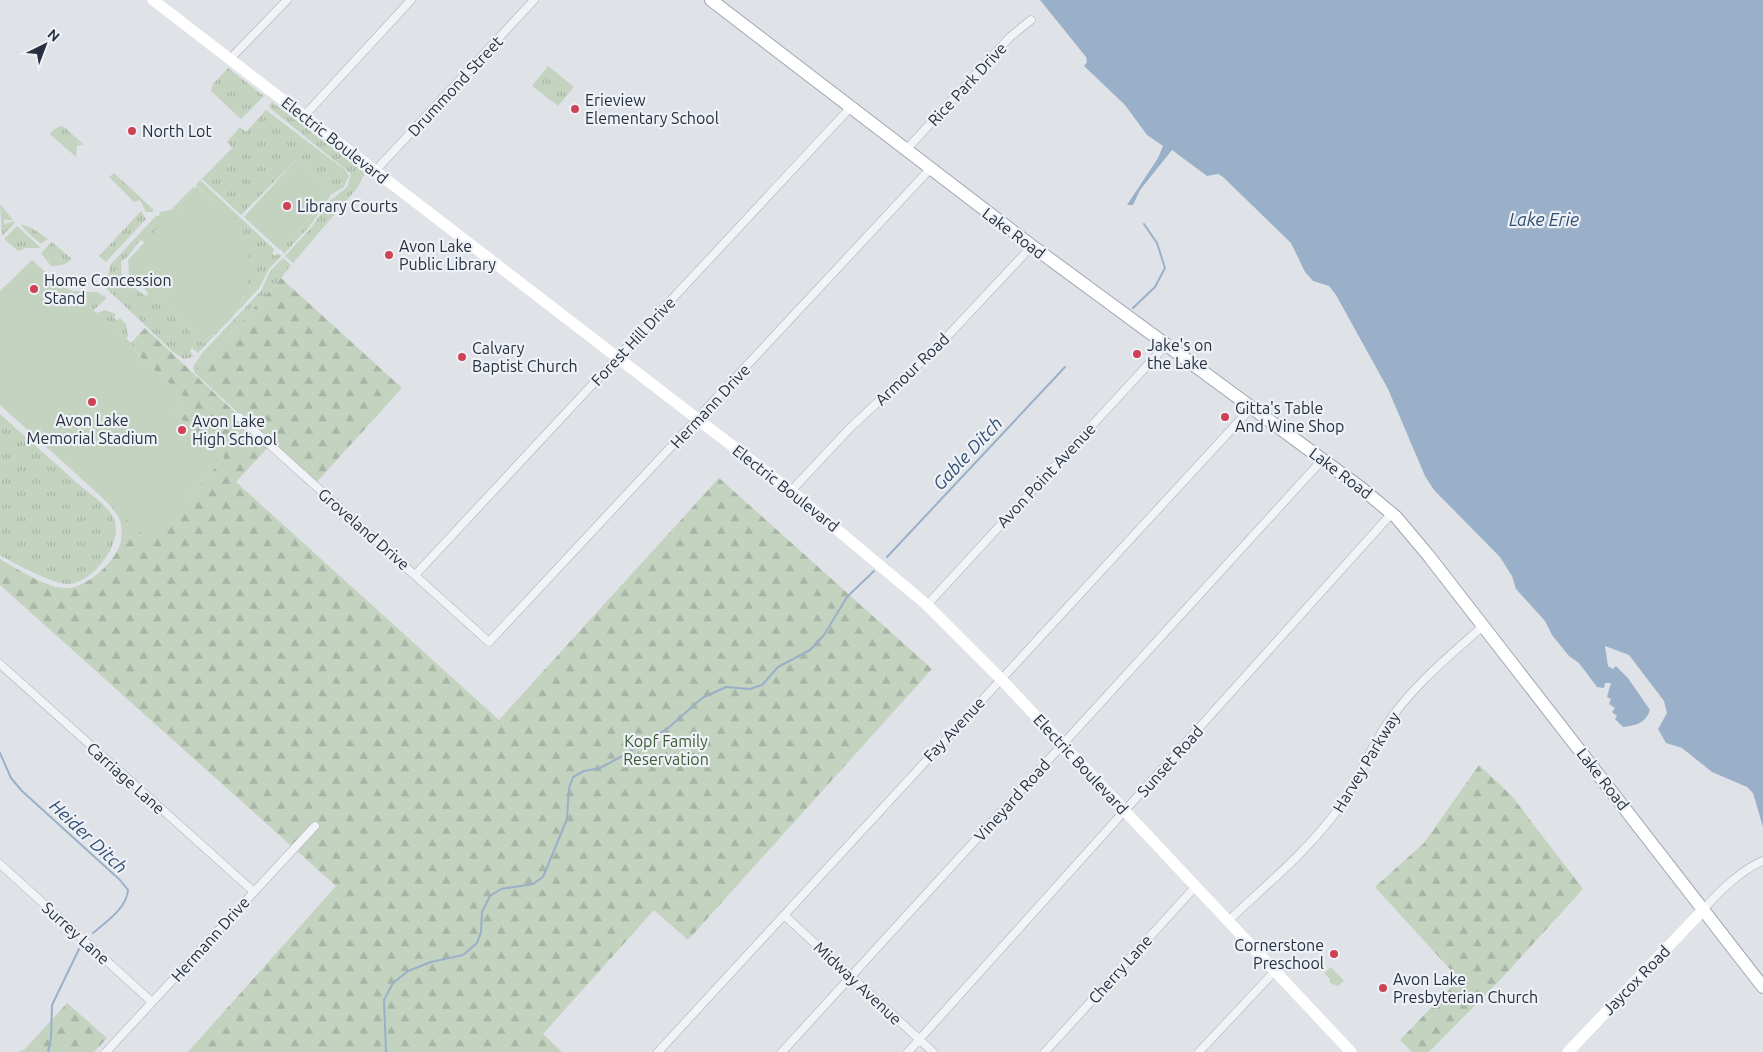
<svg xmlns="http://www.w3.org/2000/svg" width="1763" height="1052" font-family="Ubuntu,sans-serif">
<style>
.grass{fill:url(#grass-tufts)}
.forest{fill:url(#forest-firs)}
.garden{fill:#c4d2c0}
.water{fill:#9ab0c9}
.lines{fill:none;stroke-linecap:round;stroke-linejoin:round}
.stream{stroke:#9ab0c9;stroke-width:2}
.street-casing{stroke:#a4aab2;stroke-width:9}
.primary-casing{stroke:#9ea7b4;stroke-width:14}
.street{stroke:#f2f3f7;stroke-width:8}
.secondary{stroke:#fff;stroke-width:11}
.primary{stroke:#fff;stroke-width:12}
.poi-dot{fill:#cf4255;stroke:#eef1f6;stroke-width:2}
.labels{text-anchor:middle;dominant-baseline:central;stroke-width:4.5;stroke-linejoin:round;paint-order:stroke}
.street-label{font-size:16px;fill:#283040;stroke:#eef1f6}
.poi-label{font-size:16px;fill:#283040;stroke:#eef1f6;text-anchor:start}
.park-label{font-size:16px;fill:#3c5b35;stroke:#eef1f6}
.water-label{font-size:18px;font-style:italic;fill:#324e74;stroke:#eef1f6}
</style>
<defs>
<pattern id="grass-tufts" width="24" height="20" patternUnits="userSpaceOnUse" patternTransform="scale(1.25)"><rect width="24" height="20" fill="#c4d2c0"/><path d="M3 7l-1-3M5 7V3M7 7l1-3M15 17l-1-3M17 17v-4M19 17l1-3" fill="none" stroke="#a8b5a6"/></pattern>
<pattern id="forest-firs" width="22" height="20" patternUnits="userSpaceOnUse" patternTransform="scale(1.25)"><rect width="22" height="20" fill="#c4d2c0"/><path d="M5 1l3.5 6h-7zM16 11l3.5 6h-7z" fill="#a8b5a6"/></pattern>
</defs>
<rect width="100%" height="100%" fill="#dfe3e8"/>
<path class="grass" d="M548 66 574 87 558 106 532 86Z
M228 68 264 96 241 119 211 91 213 84Z
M272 102 365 173 358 187 293 263 285 256 310 229 330 201 347 187 351 174 271 109 269 106Z
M266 110 345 170 349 176 344 187 332 194 296 160 241 215 202 179 232 148 227 142 240 127 246 132Z
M60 126 64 127 82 143 75 142 69 148 67 143 52 131Z
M114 173 154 210 152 212H146L140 200 134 202 109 177Z
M200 180 275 250 272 253 275 256 278 253 281 256 269 269 259 288 234 315 244 297 243 232 226 209 196 185Z
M193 187 195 188 145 243 141 240C133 248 131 255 121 262L122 276 108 278 110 265 156 216H159L160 212 171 210Z
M331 195 309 227 284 254 281 249Z
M0 204 13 220H4L5 224 14 221 15 223 2 236Z
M141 211 146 219 106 262 99 256Z
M20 224 32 228 48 239 41 244 30 235Z
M17 226 40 247 39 248H26L18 251 4 239Z
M52 242 72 259C66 265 59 266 51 266L41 253Z
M283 258 291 265 281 278 195 373 193 367 203 352 261 291 270 271Z
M49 275 70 291 97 292 107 298 85 318Z
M122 281 133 286 145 296 149 293 203 343 228 321 198 353 192 348 190 351 194 357 184 359 173 352 106 288 108 282Z
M105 310 116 314 114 318 117 320 120 318 126 324 128 336 126 339 97 313Z
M0 414C25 437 51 459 76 482 88 493 107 504 114 519 124 543 93 582 69 584 56 586 12 562 0 555Z
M1331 967 1344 981 1338 986 1330 983V979L1324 973Z"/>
<path class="forest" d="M281 278 402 388 315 484 195 373Z
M145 328 270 445 236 482 499 720 719 478 932 669 688 940 654 910 543 1034 562 1052H188L336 886 0 585V559C17 569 48 589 67 588 85 588 113 564 119 547 122 541 122 531 121 524 119 514 110 506 104 499L184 502 224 458 175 413 186 399 140 357 131 343Z
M1479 765 1511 795 1583 889 1501 979 1429 1052H1412L1400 1040 1459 979 1375 887 1424 843Z
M67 1003 107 1038 94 1052H18L25 1049Z"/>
<path class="garden" d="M52 131 67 143 69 148 74 142 84 144 77 146 76 157 50 134Z
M296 160 332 194 280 250 244 217Z
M197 186C206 195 218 200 227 209 255 239 256 282 234 315 226 326 212 333 203 343L129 275 128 260Z
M32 260 59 284 72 291 131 343 140 357 187 399 175 413 224 458 149 540 0 405V291Z"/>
<path class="water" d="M1040 0H1763V827L1753 793 1747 787 1712 772 1682 748 1666 743 1658 729 1667 713 1664 701 1629 655 1605 646 1608 666 1613 669 1616 666 1628 678 1650 710C1645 724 1636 725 1623 727L1615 719 1617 716 1612 712 1615 708 1609 704 1611 699 1607 697 1611 683H1605L1604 688 1597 687 1579 663 1569 656 1552 635 1545 621 1516 589 1512 576 1500 557 1434 490 1425 476 1388 389 1336 295 1329 286 1313 281 1305 272 1291 243 1223 177 1218 174 1207 176 1172 150 1140 190 1133 205H1127L1158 158 1163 146 1147 135 1125 105 1084 66 1087 62 1086 57Z"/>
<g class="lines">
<path class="stream" d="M1133 308 1155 287 1165 268 1157 243 1144 224
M887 557 1065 367
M0 753 11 778 22 791 120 880 128 890C127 908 106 922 93 933
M48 1052 51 1038 52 1005 79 949
M386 1052 384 1000 393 983 408 971 431 962 463 955 477 943 481 932 482 912 490 896 501 889 533 884 543 877 567 819 569 788 573 777 584 771 600 768 626 754 668 728 702 698 726 687 750 689 762 685 778 667 810 650 824 635 847 597 874 571"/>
<defs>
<path id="street" d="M230 59 287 0
M304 116 411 0
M906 150 1010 37 1031 20
M375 171 534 0
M239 417 489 642 930 169
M791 491 849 429 942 342 1032 246
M416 574 850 108
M927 605 1166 345
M0 664 253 891
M0 864 152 1002
M1704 909C1717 893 1744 868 1763 861
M784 915 933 1052
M1228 921C1264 887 1303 855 1333 816 1355 789 1366 756 1385 727 1411 687 1448 657 1483 626
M106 1052 315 826
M658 1052 1252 407
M782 1052 1323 459
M908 1052 1392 513
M1045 1052 1196 886
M1199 1052 1275 971"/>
<path id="primary" d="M711 0 1032 246 1361 488 1396 517 1428 555 1763 987"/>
</defs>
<use href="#street" class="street-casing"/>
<use href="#primary" class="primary-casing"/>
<use href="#street" class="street"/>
<path class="secondary" d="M153 0 791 491 927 605 1001 679 1351 1052
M1568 1052 1704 909"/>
<use href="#primary" class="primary"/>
</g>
<g class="poi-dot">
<circle cx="575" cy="109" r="5"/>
<circle cx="132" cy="131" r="5"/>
<circle cx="287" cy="206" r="5"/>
<circle cx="389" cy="255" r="5"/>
<circle cx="34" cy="289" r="5"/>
<circle cx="1137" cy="354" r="5"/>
<circle cx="462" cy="357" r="5"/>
<circle cx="92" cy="402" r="5"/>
<circle cx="1225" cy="417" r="5"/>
<circle cx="182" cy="430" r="5"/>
<circle cx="1334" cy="954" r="5"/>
<circle cx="1383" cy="988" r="5"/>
</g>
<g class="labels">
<g class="street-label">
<text transform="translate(967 84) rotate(-47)">Rice Park Drive</text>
<text transform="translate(455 86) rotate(-47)">Drummond Street</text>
<text transform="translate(335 140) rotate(38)">Electric Boulevard</text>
<text transform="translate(1014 233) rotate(37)">Lake Road</text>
<text transform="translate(633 341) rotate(-47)">Forest Hill Drive</text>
<text transform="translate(912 369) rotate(-44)">Armour Road</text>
<text transform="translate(710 406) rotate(-47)">Hermann Drive</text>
<text transform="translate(1341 473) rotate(37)">Lake Road</text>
<text transform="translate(1046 475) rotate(-47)">Avon Point Avenue</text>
<text transform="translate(786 488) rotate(38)">Electric Boulevard</text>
<text transform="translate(364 529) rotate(41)">Groveland Drive</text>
<text transform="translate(954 729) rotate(-47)">Fay Avenue</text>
<text transform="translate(1170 761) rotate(-48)">Sunset Road</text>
<text transform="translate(1366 762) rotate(-59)">Harvey Parkway</text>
<text transform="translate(1081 764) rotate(47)">Electric Boulevard</text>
<text transform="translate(126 778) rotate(42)">Carriage Lane</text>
<text transform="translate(1603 779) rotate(52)">Lake Road</text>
<text transform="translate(1012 800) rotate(-48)">Vineyard Road</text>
<text transform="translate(76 933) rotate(42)">Surrey Lane</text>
<text transform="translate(210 939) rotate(-48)">Hermann Drive</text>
<text transform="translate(1120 969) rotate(-48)">Cherry Lane</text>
<text transform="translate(1636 980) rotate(-46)">Jaycox Road</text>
<text transform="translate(858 983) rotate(43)">Midway Avenue</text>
</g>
<g class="poi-label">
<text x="585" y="100">Erieview<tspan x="585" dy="18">Elementary School</tspan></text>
<text x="142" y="131">North Lot</text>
<text x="297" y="206">Library Courts</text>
<text x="399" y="246">Avon Lake<tspan x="399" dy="18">Public Library</tspan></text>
<text x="44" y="280">Home Concession<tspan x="44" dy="18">Stand</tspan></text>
<text x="1147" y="345">Jake's on<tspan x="1147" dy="18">the Lake</tspan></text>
<text x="472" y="348">Calvary<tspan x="472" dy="18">Baptist Church</tspan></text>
<text x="1235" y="408">Gitta's Table<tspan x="1235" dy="18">And Wine Shop</tspan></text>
<text x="92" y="420" text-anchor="middle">Avon Lake<tspan x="92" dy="18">Memorial Stadium</tspan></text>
<text x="192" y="421">Avon Lake<tspan x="192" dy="18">High School</tspan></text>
<text x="1324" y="945" text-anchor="end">Cornerstone<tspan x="1324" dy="18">Preschool</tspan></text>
<text x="1393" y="979">Avon Lake<tspan x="1393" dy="18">Presbyterian Church</tspan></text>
</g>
<g class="park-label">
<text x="666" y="741">Kopf Family<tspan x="666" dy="18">Reservation</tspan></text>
</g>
<g class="water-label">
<text x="1544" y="219">Lake Erie</text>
<text transform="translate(967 453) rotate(-47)">Gable Ditch</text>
<text transform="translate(89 836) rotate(43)">Heider Ditch</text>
</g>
</g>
<g transform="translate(45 45) rotate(42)" stroke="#eef1f6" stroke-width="4" paint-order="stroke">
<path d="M0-4L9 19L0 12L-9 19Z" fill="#283040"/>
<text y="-8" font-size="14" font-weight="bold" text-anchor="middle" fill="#283040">N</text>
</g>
</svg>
